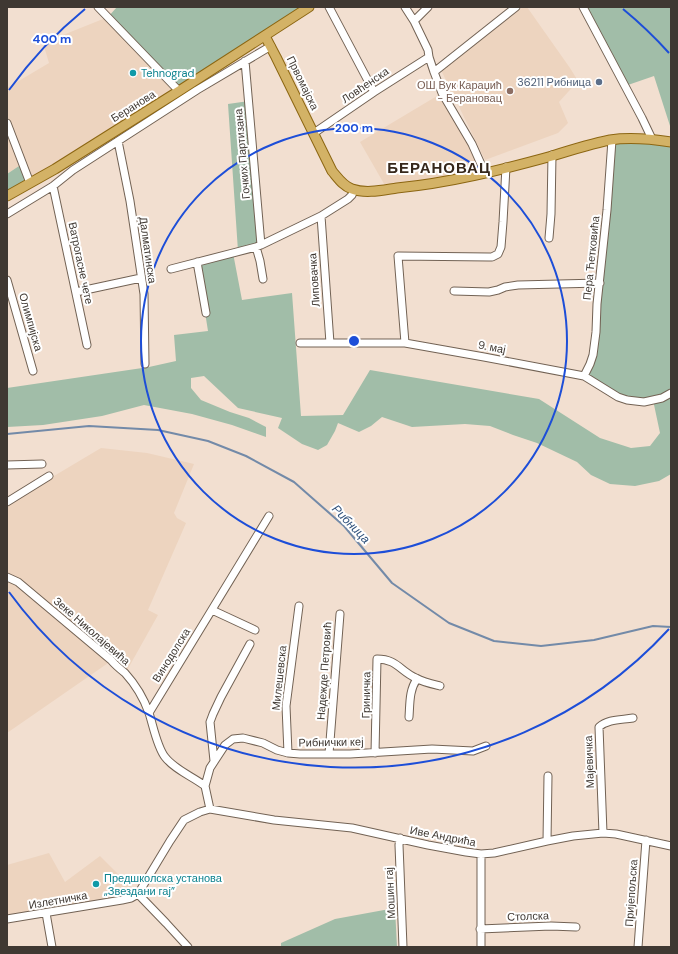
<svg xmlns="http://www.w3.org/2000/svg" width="678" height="954" font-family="'DM Sans',sans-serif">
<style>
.built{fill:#edd4bf}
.green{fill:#a1bda8}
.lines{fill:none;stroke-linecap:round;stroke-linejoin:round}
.stream{stroke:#738aa8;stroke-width:2}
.minor-casing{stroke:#726254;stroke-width:9}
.major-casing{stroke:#8c6612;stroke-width:11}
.minor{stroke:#fff;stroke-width:7}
.major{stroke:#d3b266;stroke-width:9}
.ring{fill:none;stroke:#1d4ed8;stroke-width:2}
.culture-dot{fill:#0f9aa8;stroke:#fff;stroke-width:1.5}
.service-dot{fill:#5c6f8a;stroke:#fff;stroke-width:1.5}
.education-dot{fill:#8d6e63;stroke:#fff;stroke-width:1.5}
.labels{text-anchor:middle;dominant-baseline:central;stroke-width:4;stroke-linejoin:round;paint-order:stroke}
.culture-label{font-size:11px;fill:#0d838f;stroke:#fff;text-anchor:start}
.service-label{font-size:11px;fill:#4e5e75;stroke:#fff;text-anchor:end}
.street-label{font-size:11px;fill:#3f3832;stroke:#fff}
.education-label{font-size:11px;fill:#785e54;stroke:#fff;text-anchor:end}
.water-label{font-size:12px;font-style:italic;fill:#2e507b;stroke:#fff}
.district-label{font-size:15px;font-weight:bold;letter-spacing:1px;fill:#36281c;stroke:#fff}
.centre{fill:#1d4ed8;stroke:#fff;stroke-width:2}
.ring-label{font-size:12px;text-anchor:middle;font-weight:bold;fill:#1d4ed8;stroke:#fff;stroke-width:4;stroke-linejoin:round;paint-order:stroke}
</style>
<rect width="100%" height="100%" fill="#f2dfd0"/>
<path class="built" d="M523 7H527L570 68 578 81 559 102 568 123 558 133 485 160 441 70Z
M108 17 179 91 30 183 22 164 7 174V88L49 63 43 43Z
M442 93 485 173 387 189 360 142Z
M101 448 147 453 194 464 174 513 177 518 186 523 148 610 158 615 125 674 111 661 7 733V504Z
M49 853 65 882 100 856 138 894 7 919V865Z"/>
<path class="green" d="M117 7H297L304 11 179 91 108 17Z
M584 7H671V129L654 76 625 86Z
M249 101 261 245 238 251 228 104Z
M612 140 671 142V474L659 481 635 486 610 484 591 475 577 462 537 443 513 435 490 426 465 424 412 427 382 417 371 426 359 432 338 423 335 431 327 445 318 450 302 444 278 428 282 418 238 408 204 376 191 378V388L201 400 230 412 249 418 266 427V437L232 425 192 414 144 405 102 416 43 425 7 427V388L149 367 176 361 174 335 208 331 197 262 233 253 242 300 292 293 301 416 343 415 370 370 539 399 600 438 631 448 650 446 660 433 653 400H627L584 376 590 364Z
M22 164 30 183 7 196V174Z
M395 908 397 947H281V943L335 919Z"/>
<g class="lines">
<path class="stream" d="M7 434 89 426 158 430 208 441 246 456 294 482 344 526 392 583 449 623 494 641 541 646 594 640 653 626 671 627"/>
<defs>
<path id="minor" d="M98 7 179 91
M329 7 374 92
M405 7 414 21 428 50 429 57 434 72 442 93 472 144 485 173
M583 7 642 118 652 139
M414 21 428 7
M245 61 261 245
M434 72 516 7
M7 123 30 183
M314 133 374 92 429 57
M118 141 130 201 144 294 145 364
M53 186 87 345
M7 214 53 186 73 170 197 90 271 46
M321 216 330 343
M549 238 551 214 552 155
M256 247 260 261 263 279
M197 262 206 313
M171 269 256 247 261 245 321 216 348 199 352 195 354 190
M7 280 33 371
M454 291 489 292 498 290 505 287 518 285 600 283
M76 292 141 278
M300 343H405L484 357 584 376 618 397 627 400 644 402 662 398 671 393
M405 343 398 256 489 257H492L498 254 501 247 503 222 506 167
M584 376 590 364 593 355 596 332 597 304 607 210 612 140
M7 465 42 464
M7 502 49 476
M7 577 18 582 111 660C115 665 120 669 125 673 135 684 144 699 149 713 153 725 157 747 165 757 175 770 192 776 205 786L210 809
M212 610 255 630
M149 713 269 516
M409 717C410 704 409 690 417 679
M288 753 286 706 299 606
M375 753 377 659C397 659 400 671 416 678 423 682 432 684 440 686
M329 754 340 614
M214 761 210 722 213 714 221 697 250 644
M205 786 210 768 225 745 233 739 243 738 263 743 277 750 288 753 300 754H350L432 749 473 751 486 746
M603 833 599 727C608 719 621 720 633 718
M400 838 399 845 400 870 403 947
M547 841 548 776
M138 894 166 923 188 947
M46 913 52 947
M7 919 122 900 131 898 138 894 170 841 184 820 200 812 210 809 274 820 352 828 428 845 466 852 481 854 494 853 547 841 573 836 603 833 616 834 671 846
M480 929 551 926 576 927
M481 947V854
M638 947 646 840"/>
<path id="major" d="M265 36 276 57 332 171C338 178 343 186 352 189 366 194 383 190 397 188 449 183 501 170 552 156 571 150 590 144 610 140 630 137 651 139 671 142
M7 196 55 169 179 91 309 7"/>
</defs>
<use href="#minor" class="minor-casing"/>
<use href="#major" class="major-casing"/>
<use href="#minor" class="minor"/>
<use href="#major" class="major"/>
</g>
<g class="ring">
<circle cx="354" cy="341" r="213"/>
<path d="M669 629A427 427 0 0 1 9 592M9 90A427 427 0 0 1 85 9M623 9A427 427 0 0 1 669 53"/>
</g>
<g class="culture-dot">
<circle cx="133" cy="73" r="4"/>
<circle cx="96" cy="884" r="4"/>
</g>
<circle class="service-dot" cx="599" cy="82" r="4"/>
<circle class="education-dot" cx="510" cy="91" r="4"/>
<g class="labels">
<g class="culture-label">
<text x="141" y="73">Tehnograd</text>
<text x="104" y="878">Предшколска установа<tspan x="104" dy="13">„Звездани гај”</tspan></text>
</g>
<g class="service-label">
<text x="591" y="82">36211 Рибница</text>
</g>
<g class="street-label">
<text transform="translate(303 83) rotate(64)">Првомајска</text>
<text transform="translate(365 85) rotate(-34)">Ловћенска</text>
<text transform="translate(133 106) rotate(-32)">Беранова</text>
<text transform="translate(242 154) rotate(-95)">Гочких Партизана</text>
<text transform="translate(148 250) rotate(82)">Далматинска</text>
<text transform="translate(591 258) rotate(-84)">Пера Ћетковића</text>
<text transform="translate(81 263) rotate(78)">Ватрогасне чете</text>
<text transform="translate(314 280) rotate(-94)">Липовачка</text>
<text transform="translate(31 322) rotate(74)">Олимпијска</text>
<text transform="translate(492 347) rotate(11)">9. мај</text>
<text transform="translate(92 631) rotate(41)">Зеке Николајевића</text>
<text transform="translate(171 655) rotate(-58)">Винодолска</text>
<text transform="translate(324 671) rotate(-86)">Надежде Петровић</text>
<text transform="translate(279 678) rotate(-84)">Милешевска</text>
<text transform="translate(366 695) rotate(-89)">Гриничка</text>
<text transform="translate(331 742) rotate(-1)">Рибнички кеј</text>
<text transform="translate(589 762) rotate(-92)">Мајевичка</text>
<text transform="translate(443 836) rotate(11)">Иве Андрића</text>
<text transform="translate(390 893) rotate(-93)">Мошин гај</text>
<text transform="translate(631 893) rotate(-86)">Пријепољска</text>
<text transform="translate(58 900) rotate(-10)">Излетничка</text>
<text transform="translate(528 916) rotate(-2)">Столска</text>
</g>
<g class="education-label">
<text x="502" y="85">ОШ Вук Караџић<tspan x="502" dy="13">- Берановац</tspan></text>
</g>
<g class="water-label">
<text transform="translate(351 524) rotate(46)">Рибница</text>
</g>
<g class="district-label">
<text x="439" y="168">БЕРАНОВАЦ</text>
</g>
</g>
<circle cx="354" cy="341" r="6" class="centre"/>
<g class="ring-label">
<text x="52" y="43">400 m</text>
<text x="354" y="132">200 m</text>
</g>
<rect width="678" height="954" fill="none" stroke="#3f3832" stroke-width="16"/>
</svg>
